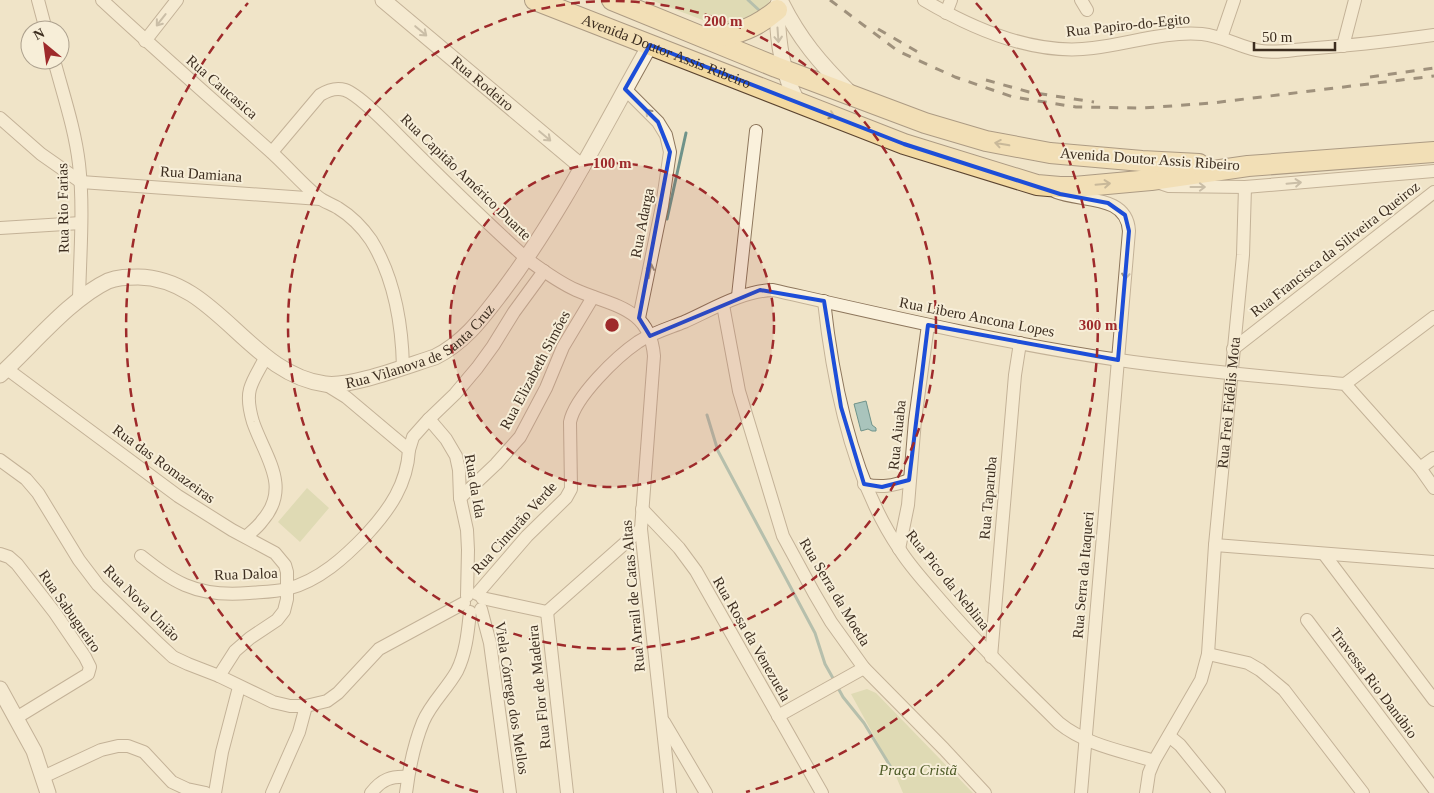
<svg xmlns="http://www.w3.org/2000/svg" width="1434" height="793" font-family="'Times New Roman',serif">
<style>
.green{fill:#c9cf9b}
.water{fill:#a9c4bc;stroke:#6f938a}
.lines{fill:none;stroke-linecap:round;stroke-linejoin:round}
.stream{stroke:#6f938a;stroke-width:3}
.minor-casing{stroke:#8d765c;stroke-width:14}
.tertiary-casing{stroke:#8d765c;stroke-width:17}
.primary-casing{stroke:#5b4430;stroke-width:22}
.minor{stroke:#faf1dc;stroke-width:12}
.tertiary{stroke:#faf1dc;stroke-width:15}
.primary{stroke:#f3d9a0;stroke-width:20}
.rail{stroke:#3d2e20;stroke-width:3;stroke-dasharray:9 9;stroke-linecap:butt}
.oneway{stroke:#9c907e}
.oneway2{stroke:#988460}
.marked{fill:none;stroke:#1d4ed8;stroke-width:4;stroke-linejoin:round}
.ring{fill:none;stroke:#9e2a2b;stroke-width:2.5;stroke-dasharray:9 6}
.labels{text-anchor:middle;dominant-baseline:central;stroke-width:4;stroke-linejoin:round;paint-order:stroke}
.street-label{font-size:15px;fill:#3d2e20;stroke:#f7eed8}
.park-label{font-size:15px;font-style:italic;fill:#4d5a26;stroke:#f7eed8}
.centre{fill:#9e2a2b;stroke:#f7eed8;stroke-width:2.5}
.ring-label{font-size:15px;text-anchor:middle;font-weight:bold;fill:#9e2a2b;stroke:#f7eed8;stroke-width:4;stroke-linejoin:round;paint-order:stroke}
</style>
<rect width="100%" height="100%" fill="#f0e4c8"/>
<path class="green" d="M651 0H770L757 24 723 28Z
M307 488 329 508 300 542 278 522Z
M867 689 876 693 973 793H903L895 774 851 694Z"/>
<path class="water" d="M866 401 872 425 876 428V431H872L868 429 861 431 854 404Z"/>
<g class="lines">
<path class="stream" d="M748 0 760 11
M667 219 686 133
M707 415 718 451 815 633 825 664 834 680
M837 686 843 697 864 723 892 769"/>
<defs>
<g id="minor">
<path d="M38 0 46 30"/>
<path d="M102 0C157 51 213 100 269 150 286 165 301 183 318 197 324 202 332 204 338 208 351 216 362 227 371 240 394 277 402 324 403 367"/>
<path d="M924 0C973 29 1034 56 1093 48 1129 44 1164 31 1202 34 1222 36 1238 46 1256 50 1272 54 1290 50 1305 49 1348 46 1391 41 1434 35"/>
<path d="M1081 0 1087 10"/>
<path d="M946 13 951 0"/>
<path d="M1221 38 1234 0"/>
<path d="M145 41 177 0"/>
<path d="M1343 46 1355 0"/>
<path d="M54 60C63 94 75 129 79 164 84 208 80 254 79 299"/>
<path d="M625 89 658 122 666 135 670 152 662 206 639 318"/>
<path d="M0 118 41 154 81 182 320 199"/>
<path d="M272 152 320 95C328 90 336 87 345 90 360 95 393 130 405 142 445 182 485 221 527 259 542 270 558 282 576 290 612 306 650 307 654 356L641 529 670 793"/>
<path d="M1160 183 1169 186 1245 187 1434 171"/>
<path d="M1056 192C1081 202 1127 194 1129 231L1081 793"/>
<path d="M0 228 81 223"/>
<path d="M738 296 756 131"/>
<path d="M824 301C833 384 852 480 900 550 910 566 923 580 935 594 974 640 1016 681 1059 723 1086 745 1122 751 1154 761"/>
<path d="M723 305 739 391 783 536 814 593 831 622 864 668 944 749 985 793"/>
<path d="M1233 349 1434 192"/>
<path d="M7 369 178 496 232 530 275 553 285 565 287 572V599L284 611 277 620 250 638 235 651 219 676"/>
<path d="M1345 384 1434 317"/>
<path d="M429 419 446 439 456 456 459 470 460 498 467 530 468 550 467 596"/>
<path d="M409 450 413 437 429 419 455 394 477 368 493 346 514 312 544 271"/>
<path d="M0 460 26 479 38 493 79 560 98 585 158 643 173 657 188 664 219 676 273 702 290 706H306L327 701 338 693 379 649 464 603"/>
<path d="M1420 468 1434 458"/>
<path d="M864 484C881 488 893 486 909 480"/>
<path d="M460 498 496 464 520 437 546 388 563 347 593 297"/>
<path d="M642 509 679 548 696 571 822 793"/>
<path d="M246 537C251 532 258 527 262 521 292 487 265 457 253 422 250 412 247 400 250 389 253 378 261 367 265 358"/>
<path d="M1215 545 1434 562"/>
<path d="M899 549 908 505 915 420 928 325"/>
<path d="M0 554 9 557 17 564 55 613 85 657 90 667 88 674 16 718"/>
<path d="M1324 554 1434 700"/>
<path d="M141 556C155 567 169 578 185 585 206 594 227 595 249 593 261 592 275 592 287 589 319 581 345 557 367 534 390 509 407 484 409 450L346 397 325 384"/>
<path d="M477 594 527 536 566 498 571 489 570 422C575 397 616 357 638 342 652 333 669 328 684 322 713 309 742 291 773 290 888 316 1003 343 1119 360 1194 371 1270 377 1345 384L1420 468 1434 488"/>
<path d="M482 598 547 612"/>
<path d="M481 609 490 643 510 793"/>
<path d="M547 612 567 793"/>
<path d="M547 612 641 529"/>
<path d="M1307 620 1434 789"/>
<path d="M1208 654 1248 663 1260 670 1284 690 1363 793"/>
<path d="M991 657 1015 375 1020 343"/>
<path d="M778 716 864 668"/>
<path d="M664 722 706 793"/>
<path d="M1169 736 1180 745 1219 793"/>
<path d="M43 777 101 750 118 746H128L144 752 172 782 187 789 206 793"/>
<path d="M215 793 222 752 239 687"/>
<path d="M272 793 299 732 306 706"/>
<path d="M371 793C382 779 391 776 408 777"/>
<path d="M406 793C409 769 414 744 423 722 431 703 447 689 457 671 466 653 468 631 470 612"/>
<path id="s1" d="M1146 793 1149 773 1154 761 1201 680 1208 654 1215 545 1243 255 1245 187"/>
</g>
<g id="tertiary">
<path id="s2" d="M383 0 582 167"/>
<path d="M780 0C799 39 820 63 850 93"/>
<path d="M778 4 777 10C778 43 782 73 798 103"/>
<path id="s3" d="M0 375C32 346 70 299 108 281 118 277 128 277 138 277 216 278 249 374 325 384 350 388 409 365 435 357 465 342 482 318 502 292 560 215 603 128 650 45"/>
<path d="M0 689 34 751 48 793"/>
</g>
<g id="primary">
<path id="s4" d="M535 0 904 144 1037 185 1060 187H1074L1151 180 1248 166 1434 152"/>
<path d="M612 0 776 67 925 123 986 141 1050 153 1142 161 1199 164"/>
<path d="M706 37C734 37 756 28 777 10"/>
</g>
</defs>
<use href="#minor" class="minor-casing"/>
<use href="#tertiary" class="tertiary-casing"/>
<use href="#primary" class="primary-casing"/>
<use href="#minor" class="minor"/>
<use href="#tertiary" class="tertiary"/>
<use href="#primary" class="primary"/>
<path class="rail" d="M830 0 898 51 955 77 1013 97 1076 107 1143 108 1212 103 1434 76
M878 29 923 55
M1370 77 1434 68
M986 80 1029 92 1094 102"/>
</g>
<defs><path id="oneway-shaft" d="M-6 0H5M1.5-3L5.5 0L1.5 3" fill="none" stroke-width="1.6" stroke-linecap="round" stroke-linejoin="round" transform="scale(1.25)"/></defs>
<g class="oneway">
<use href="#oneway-shaft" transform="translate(161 20) rotate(128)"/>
<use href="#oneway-shaft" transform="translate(421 31) rotate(40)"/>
<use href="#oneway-shaft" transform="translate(778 35) rotate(86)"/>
<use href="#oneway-shaft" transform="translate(651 115) rotate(-133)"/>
<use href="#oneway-shaft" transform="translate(545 136) rotate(40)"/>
<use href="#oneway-shaft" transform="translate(1294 183) rotate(-5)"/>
<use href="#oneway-shaft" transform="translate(1198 187)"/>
<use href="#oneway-shaft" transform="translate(650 271) rotate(-79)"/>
<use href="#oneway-shaft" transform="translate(1126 272) rotate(94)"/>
</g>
<g class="oneway2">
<use href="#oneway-shaft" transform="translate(828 114) rotate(22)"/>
<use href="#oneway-shaft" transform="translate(1002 144) rotate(-170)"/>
<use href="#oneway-shaft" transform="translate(1103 184) rotate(-5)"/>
</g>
<path d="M0 0H1434V793H0ZM650 45 904 144 1060 194 1108 203 1125 215 1129 231 1118 360 928 325 909 480 882 487 864 484 841 407 824 301 760 290 650 336 639 318 670 152 658 122 625 89Z" fill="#f0e4c8" fill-opacity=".55" fill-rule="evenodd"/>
<path class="marked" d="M650 45 904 144 1060 194 1108 203 1125 215 1129 231 1118 360 928 325 909 480 882 487 864 484 841 407 824 301 760 290 650 336 639 318 670 152 658 122 625 89Z"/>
<circle cx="612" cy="325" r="162" fill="#9e2a2b" fill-opacity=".12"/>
<g class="ring">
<circle cx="612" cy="325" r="162"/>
<circle cx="612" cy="325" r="324"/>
<path d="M478 792A486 486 0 0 1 248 3M976 3A486 486 0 0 1 746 792"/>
</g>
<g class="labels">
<g class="street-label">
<text transform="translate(1128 25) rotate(-6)">Rua Papiro-do-Egito</text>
<text stroke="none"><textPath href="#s4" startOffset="141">Avenida Doutor Assis Ribeiro</textPath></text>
<text stroke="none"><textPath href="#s2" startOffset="130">Rua Rodeiro</textPath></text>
<text transform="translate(222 87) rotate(41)">Rua Caucasica</text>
<text transform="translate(1150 159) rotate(4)">Avenida Doutor Assis Ribeiro</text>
<text transform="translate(201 174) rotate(4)">Rua Damiana</text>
<text transform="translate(466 177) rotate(44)">Rua Capitão Américo Duarte</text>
<text transform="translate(63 208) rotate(-91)">Rua Rio Farias</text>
<text transform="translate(642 223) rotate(-79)">Rua Adarga</text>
<text transform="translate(1335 249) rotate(-38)">Rua Francisca da Siliveira Queiroz</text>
<text transform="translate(977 317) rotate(11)">Rua Libero Ancona Lopes</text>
<text stroke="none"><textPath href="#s3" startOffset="500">Rua Vilanova de Santa Cruz</textPath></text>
<text transform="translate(535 370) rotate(-62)">Rua Elizabeth Simões</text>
<text stroke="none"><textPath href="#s1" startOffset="406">Rua Frei Fidélis Mota</textPath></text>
<text transform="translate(897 435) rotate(-84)">Rua Aiuaba</text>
<text transform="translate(164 464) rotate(36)">Rua das Romazeiras</text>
<text transform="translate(475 486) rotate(80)">Rua da Ida</text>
<text transform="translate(988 498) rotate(-85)">Rua Taparuba</text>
<text transform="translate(514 528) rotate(-48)">Rua Cinturão Verde</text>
<text transform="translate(246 574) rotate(-2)">Rua Daloa</text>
<text transform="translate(1083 575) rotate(-85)">Rua Serra da Itaqueri</text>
<text transform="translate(948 580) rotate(51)">Rua Pico da Neblina</text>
<text transform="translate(835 592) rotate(59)">Rua Serra da Moeda</text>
<text transform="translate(633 596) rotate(-95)">Rua Arrail de Catas Altas</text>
<text transform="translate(142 603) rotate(45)">Rua Nova União</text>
<text transform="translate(70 611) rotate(55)">Rua Sabugueiro</text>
<text transform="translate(752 639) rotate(60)">Rua Rosa da Venezuela</text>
<text transform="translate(1374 683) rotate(53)">Travessa Rio Danúbio</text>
<text transform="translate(539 687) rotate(-96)">Rua Flor de Madeira</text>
<text transform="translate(512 698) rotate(81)">Viela Córrego dos Mellos</text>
</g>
<g class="park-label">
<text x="918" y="770">Praça Cristã</text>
</g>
</g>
<circle cx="612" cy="325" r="8" class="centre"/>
<g class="ring-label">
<text x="723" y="26">200 m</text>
<text x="612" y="168">100 m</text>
<text x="1098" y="330">300 m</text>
</g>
<g transform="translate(45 45) rotate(331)"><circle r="24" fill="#f7eed8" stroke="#ada18e"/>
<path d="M0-4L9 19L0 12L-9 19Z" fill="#9e2a2b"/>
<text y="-8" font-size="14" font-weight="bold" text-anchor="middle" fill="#3d2e20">N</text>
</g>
<path d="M1254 42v8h81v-8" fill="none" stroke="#3d2e20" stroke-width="2.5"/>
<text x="1262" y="42" font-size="15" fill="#3d2e20" stroke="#f7eed8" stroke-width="4" paint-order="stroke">50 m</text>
</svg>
